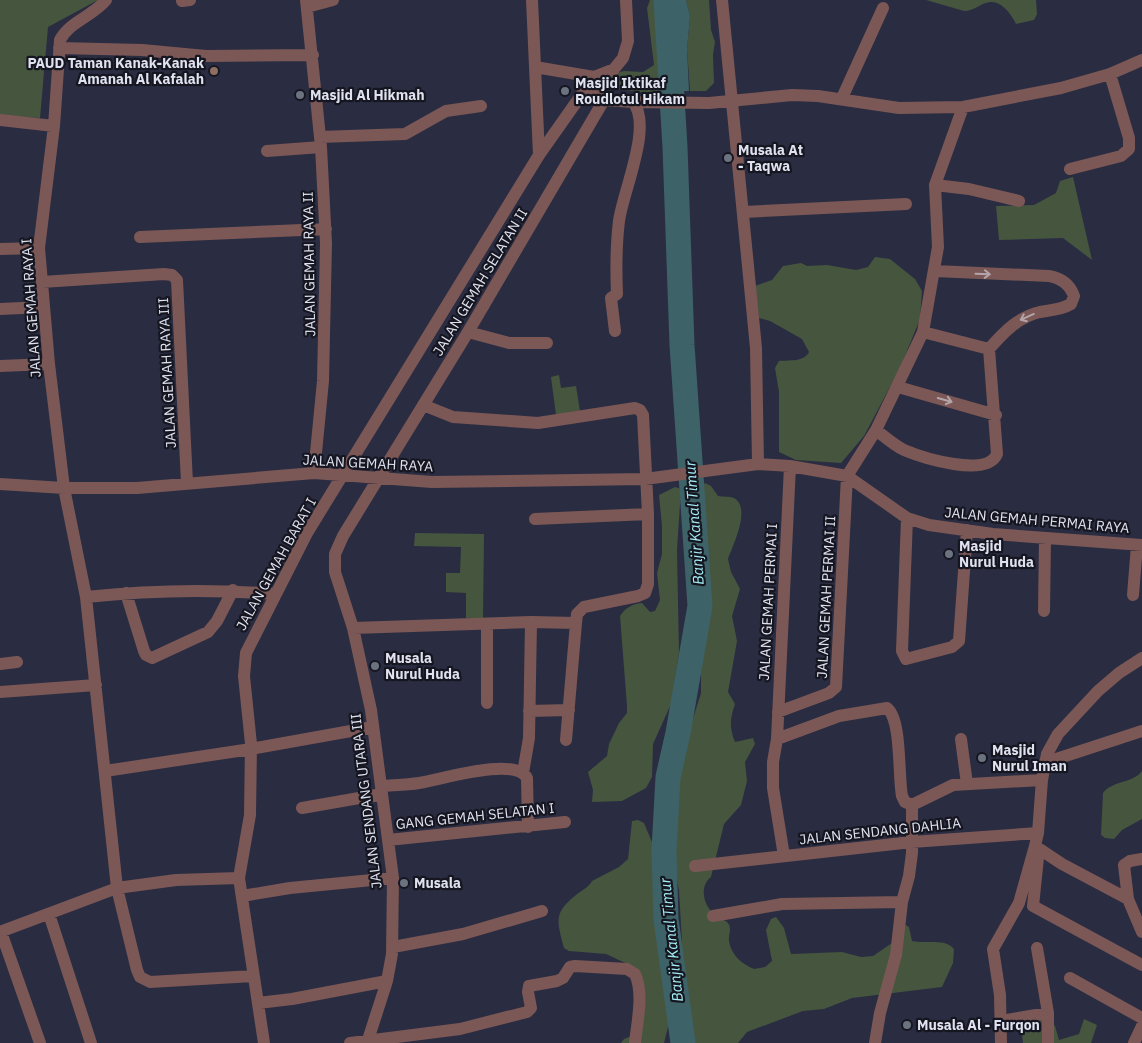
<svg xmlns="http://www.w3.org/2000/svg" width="1142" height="1043" font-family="'IBM Plex Sans',sans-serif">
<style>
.green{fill:#46553e}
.water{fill:#3d6368}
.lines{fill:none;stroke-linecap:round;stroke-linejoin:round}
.river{stroke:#3d6368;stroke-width:25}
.minor{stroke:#7b5855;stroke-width:12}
.oneway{stroke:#b3a4aa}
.education-dot{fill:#8d6e63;stroke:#151620;stroke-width:2}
.worship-dot{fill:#6b7280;stroke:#151620;stroke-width:2}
.labels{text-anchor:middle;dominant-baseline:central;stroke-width:4.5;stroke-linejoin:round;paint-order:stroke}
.poi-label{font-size:14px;font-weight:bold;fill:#e0e2f0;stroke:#151620;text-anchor:start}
.street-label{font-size:14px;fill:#e0e2f0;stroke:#151620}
.water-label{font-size:15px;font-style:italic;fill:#a3ecf5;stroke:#151620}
</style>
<rect width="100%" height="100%" fill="#2a2c42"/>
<path class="green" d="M0 0H98L48 27 40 118 0 116Z
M650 0H661V2L657 24 664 73 662 79 664 92H638L606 87 602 82 605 76 624 71 643 72 654 65 647 8Z
M686 0H709L711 30 715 42 713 55 714 83 706 91H690L687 49 690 16Z
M926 0H1036L1037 14 1034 20 1016 24C1012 15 1002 1 990 2 981 3 974 11 964 11Z
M1073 177 1092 260 1063 238 999 240 996 206 1034 205 1056 193 1060 181Z
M875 257 890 259 915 279 922 291 920 319 900 368 864 436 841 463 796 460 779 452V392L775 368 779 361C790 360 804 362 809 352L802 339 770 321 759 318 755 286 772 280 783 266 801 263 807 266 827 265 856 270 868 267Z
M559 375 561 388 576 386 580 411 556 415 551 377Z
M705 483 711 486 718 496C723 497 729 496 734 498 752 508 732 547 728 559L731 572 740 589 732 616 737 641 728 692 735 704C730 719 729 727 735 742L753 738 755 744 745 762 747 781 741 805 724 824 711 877C698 887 704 908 717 917 720 919 725 920 727 922 733 928 728 935 729 941 731 955 742 964 754 969L765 967 772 961 766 930 771 919 776 917 784 928 791 954 842 952 861 957 873 956 892 943 904 924 909 927 912 941C925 944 946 938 954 949L953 963 942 987 852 998 824 1009 803 1011 747 1032 738 1043H690L679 953 682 941 679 891 672 849 682 754 701 693V673L709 609 704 551 707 531 701 488Z
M675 487 681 489 677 550 679 653 671 704 653 744 652 777 646 788 622 801 592 802 593 790 588 772 607 756 609 744 619 723 627 713V706L620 616C625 608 632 604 642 603L650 612 655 611 660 600 657 573 662 554V526L659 495Z
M415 533 484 534 483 618H466V593L446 592V573H460L461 547 414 546Z
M1142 771V819L1122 830 1114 839 1105 838 1101 835 1103 793C1113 780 1132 784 1142 771Z
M638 820 644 823 659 859 661 923 670 1019 664 1043H621L624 1039 637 1034 636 968 606 954 569 951 564 948C557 921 553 913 576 895 582 890 588 888 592 881L619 867 628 859 632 821Z
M1042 1016 1055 1026 1059 1040 1079 1034 1084 1019 1097 1025 1091 1043H1023L1020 1019Z"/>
<path class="water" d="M661 0H686L690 16 687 49 689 91 664 92 662 79 664 73 657 24Z"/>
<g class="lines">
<path class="river" d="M666 0 675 147 682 345 700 606 678 733 668 777 664 850 666 919 683 1043"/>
<path class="minor" d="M106 0C93 16 69 22 60 40L54 126 39 248 49 364 64 488 86 597 117 888 137 970 140 977 150 982 253 976
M306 0 321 147 326 243 323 381 314 473
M532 0 539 155
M722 0 756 348 758 464
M182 1 190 0
M307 7 333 0
M59 48 142 50 206 56 313 55
M535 67 594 77
M589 84 604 100 633 102 709 103 792 95 818 96 899 108 963 107 1061 88 1110 74 1142 60
M842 98 883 8
M0 120 54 126
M320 137 405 134 446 111 481 106
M267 151 321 147
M1070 169 1121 156 1129 149V138L1110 74
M935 185 969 189 1019 201
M743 212 906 204
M140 237 326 229
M0 249 39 248
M935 271 1049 276C1061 278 1070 285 1074 296L1071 304C1061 310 1050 310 1040 312 1018 317 1004 332 989 349
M42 282 164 274 172 275 177 280 187 483
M0 309 44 307
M615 331 611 298 617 294C616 270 616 245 619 221 623 191 653 126 633 102
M468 332 509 343H547
M923 332 989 349
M0 366 49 364
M898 387 996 415
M876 430C885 437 894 445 904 450 923 458 987 478 997 454L989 349
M0 484 64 488H137L314 473 432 482 645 479 758 464 790 466 847 476 907 518 929 525 993 534 1142 545
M907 518 902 651 906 659 952 647 959 641 967 530
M535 519 648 514
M126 593 144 651 146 655 152 658 208 632 217 621 233 590
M1133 595 1137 545
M86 597C150 590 212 589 276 594
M1044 611 1045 538
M353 628 531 622 576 623 577 614 584 607 638 596 645 593 648 584V514L643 415 640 410 635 408 538 423 453 417 423 405
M0 664 17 662
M0 692 96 685
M487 703V624
M529 711 569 710
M778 712 829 693 836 687 847 476 876 430 923 332 938 247 935 185 963 107
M777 739 839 716 887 708C902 720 898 776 902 796L905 802 912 805
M961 739 967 784
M566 740 576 623
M1044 763 1142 731
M105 771 251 749 373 727
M523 773 529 738 531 622
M381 786C394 785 407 785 419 783 440 780 515 756 527 778L528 827
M912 805 953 785 1042 780
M302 808 382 794
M388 840 565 822
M1035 846 1062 864 1128 899 1142 932
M784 856 773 788V762L777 739 790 466
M1038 858 1033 906 1142 965
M695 866 912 842 1038 833
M242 896 290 888 393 878
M1128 899 1124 865 1130 861 1142 859
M49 914 91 1043
M713 916 782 904 902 902
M0 932 117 888 176 880 239 878
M1 932 40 1043
M393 947 463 934 542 911
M1037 948 1048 1013V1043
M1070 978 1142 1018
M258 1003 292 999 387 981
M1001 1021 1048 1013
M264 1043 239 878 250 815 251 744 244 676 246 653 307 533 539 155 594 77 614 69 623 58 628 41 626 0
M350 1043 460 1029 527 1012 531 1008 528 992 529 986 557 981 563 978 570 967 575 966 627 969 635 974C644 993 637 1023 635 1043
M367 1043 387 981 392 954 393 878 371 710 353 628 335 572V554L343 536 468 332 604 100
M875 1043 880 1013 896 955 902 902 909 876 912 853V805
M1001 1043 1000 995 993 949 1019 903 1035 846 1038 833 1042 780 1047 754 1058 734 1098 691 1119 673 1142 658
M1134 1043 1142 1026"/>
</g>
<defs><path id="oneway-shaft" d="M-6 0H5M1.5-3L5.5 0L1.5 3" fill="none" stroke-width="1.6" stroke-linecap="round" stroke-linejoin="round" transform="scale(1.25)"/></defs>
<g class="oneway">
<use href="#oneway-shaft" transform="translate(983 274) rotate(2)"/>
<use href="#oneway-shaft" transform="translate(1027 317) rotate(156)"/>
<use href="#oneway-shaft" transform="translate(945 400) rotate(16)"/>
</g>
<circle class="education-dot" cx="214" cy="71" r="5"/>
<g class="worship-dot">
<circle cx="565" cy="91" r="5"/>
<circle cx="300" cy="95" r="5"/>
<circle cx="728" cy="158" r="5"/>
<circle cx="949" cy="554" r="5"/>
<circle cx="375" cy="666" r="5"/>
<circle cx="982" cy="758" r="5"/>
<circle cx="404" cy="883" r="5"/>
<circle cx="907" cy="1025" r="5"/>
</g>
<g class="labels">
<g class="poi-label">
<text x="204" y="63" text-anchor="end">PAUD Taman Kanak-Kanak<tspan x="204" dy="16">Amanah Al Kafalah</tspan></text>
<text x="575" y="83">Masjid Iktikaf<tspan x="575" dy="16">Roudlotul Hikam</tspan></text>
<text x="310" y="95">Masjid Al Hikmah</text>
<text x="738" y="150">Musala At<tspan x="738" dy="16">- Taqwa</tspan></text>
<text x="959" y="546">Masjid<tspan x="959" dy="16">Nurul Huda</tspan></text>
<text x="385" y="658">Musala<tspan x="385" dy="16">Nurul Huda</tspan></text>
<text x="992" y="750">Masjid<tspan x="992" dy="16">Nurul Iman</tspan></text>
<text x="414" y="883">Musala</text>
<text x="917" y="1025">Musala Al - Furqon</text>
</g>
<g class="street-label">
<text transform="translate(309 264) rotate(-91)">JALAN GEMAH RAYA II</text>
<text transform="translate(480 282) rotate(-59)">JALAN GEMAH SELATAN II</text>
<text transform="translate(31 308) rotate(-94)">JALAN GEMAH RAYA I</text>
<text transform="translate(167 373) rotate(-93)">JALAN GEMAH RAYA III</text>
<text transform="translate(368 463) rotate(3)">JALAN GEMAH RAYA</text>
<text transform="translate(1037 520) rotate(5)">JALAN GEMAH PERMAI RAYA</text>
<text transform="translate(276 564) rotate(-61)">JALAN GEMAH BARAT I</text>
<text transform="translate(826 597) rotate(-87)">JALAN GEMAH PERMAI II</text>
<text transform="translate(768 602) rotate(-87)">JALAN GEMAH PERMAI I</text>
<text transform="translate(366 801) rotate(-97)">JALAN SENDANG UTARA III</text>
<text transform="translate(475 816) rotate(-6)">GANG GEMAH SELATAN I</text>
<text transform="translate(880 831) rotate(-6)">JALAN SENDANG DAHLIA</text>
</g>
<g class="water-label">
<text transform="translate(694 523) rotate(-94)">Banjir Kanal Timur</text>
<text transform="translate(671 940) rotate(-96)">Banjir Kanal Timur</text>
</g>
</g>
</svg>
